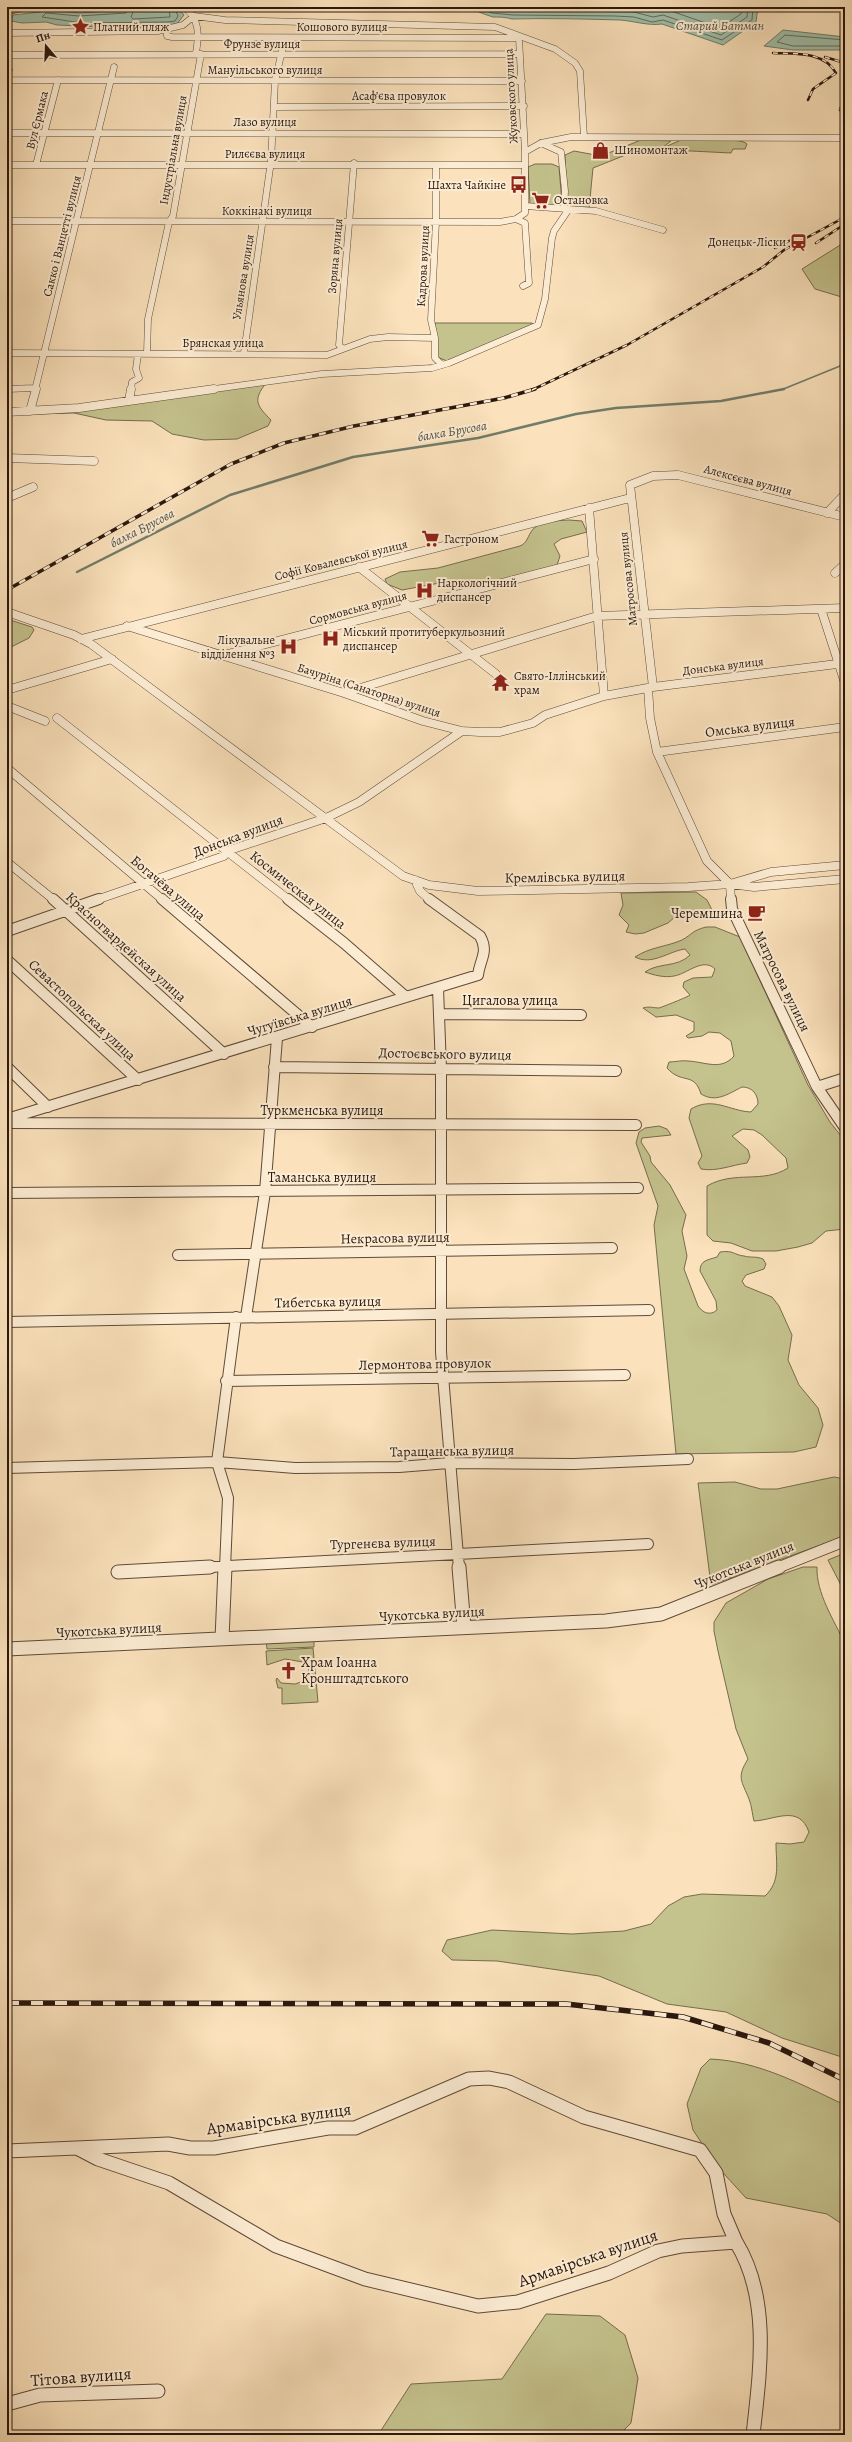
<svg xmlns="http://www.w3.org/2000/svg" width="852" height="2442" font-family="Alegreya,serif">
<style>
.green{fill:#c4c28d;stroke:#776c4d}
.water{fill:#a0bfaa;stroke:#717c6b}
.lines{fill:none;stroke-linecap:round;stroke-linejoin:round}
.shore{stroke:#656b5c;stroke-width:1}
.stream-far1{stroke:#717c6b;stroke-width:1.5}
.stream{stroke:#717c6b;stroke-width:2.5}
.minor-far3-casing{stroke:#5e4a39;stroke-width:7}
.minor-far2-casing{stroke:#5e4a39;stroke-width:9}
.minor-far1-casing{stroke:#5e4a39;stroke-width:12}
.minor-casing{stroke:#5e4a39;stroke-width:15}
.minor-far3{stroke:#fcecd3;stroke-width:6}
.minor-far2{stroke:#fcecd3;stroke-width:8}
.minor-far1{stroke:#fcecd3;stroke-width:10}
.minor{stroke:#fcecd3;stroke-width:13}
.rail-far2-casing{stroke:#2a170d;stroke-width:2.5}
.rail-far1-casing{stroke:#2a170d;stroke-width:3.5}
.rail-casing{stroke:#2a170d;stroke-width:5.5}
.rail-far2{stroke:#fcecd3;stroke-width:1.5;stroke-dasharray:5;stroke-linecap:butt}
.rail-far1{stroke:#fcecd3;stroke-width:2.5;stroke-dasharray:7;stroke-linecap:butt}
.rail{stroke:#fcecd3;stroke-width:4;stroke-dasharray:12;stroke-linecap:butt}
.labels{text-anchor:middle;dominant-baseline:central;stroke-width:4;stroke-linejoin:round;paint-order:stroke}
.far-poi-label{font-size:12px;fill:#2a170d;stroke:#fcecd3;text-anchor:start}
.far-street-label{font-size:12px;fill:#2a170d;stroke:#fcecd3}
.far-water-label{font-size:13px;font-style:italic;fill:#535244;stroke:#fcecd3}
.street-label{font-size:14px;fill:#2a170d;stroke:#fcecd3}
.poi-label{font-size:14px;fill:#2a170d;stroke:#fcecd3;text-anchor:end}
.near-street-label{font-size:17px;fill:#2a170d;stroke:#fcecd3}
</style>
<rect width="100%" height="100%" fill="#fbe2bc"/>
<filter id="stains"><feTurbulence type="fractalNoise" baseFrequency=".005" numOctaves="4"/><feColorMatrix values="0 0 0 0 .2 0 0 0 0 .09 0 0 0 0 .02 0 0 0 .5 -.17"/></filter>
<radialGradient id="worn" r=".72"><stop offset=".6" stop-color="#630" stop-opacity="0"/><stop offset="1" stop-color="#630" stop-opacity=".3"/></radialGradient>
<path class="green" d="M7 7H42L7 15Z
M641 140 671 141 663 147 633 152 593 168 589 209 569 206 567 204 565 155 574 151 601 156Z
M681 140C693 140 741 137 747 144L745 149H733L731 153 671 150 665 147Z
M535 164H552L559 167 562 203 560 206 530 204 528 167Z
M845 242V298L815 289 802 269Z
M435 323H532L533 324 447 361 437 357Z
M266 383C253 400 256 405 271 420L268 426 237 439 204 440 172 434 152 421 106 420 74 413 33 414Z
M569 520 582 521 587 532 561 539 554 544 560 556 557 565 477 587 445 582 402 590 387 584 385 579 400 572 438 568 520 546C527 543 527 538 531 532 538 520 557 521 569 520Z
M7 619 32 627 34 630 29 638 7 649Z
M696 892 707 900 712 910 709 915 676 916 668 923 644 933 635 934 626 932 629 925 619 915 623 905 621 893Z
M706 927H715L740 937 808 1085 830 1122 845 1141V1229L826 1231 812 1243 798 1247 776 1251H752L731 1243 713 1241 707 1235V1186C735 1170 763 1184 788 1168L786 1158 762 1135 754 1130 743 1129 732 1136 748 1150 750 1157 747 1163C732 1165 716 1172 701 1169L698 1163 702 1156 689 1118 691 1109C713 1096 729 1111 751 1112L758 1104C758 1094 752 1087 742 1087 728 1094 716 1103 701 1094 694 1071 682 1085 667 1068L669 1062C675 1062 682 1060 688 1061 706 1062 721 1071 734 1056L731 1041 720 1033 709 1032 702 1036 688 1038 686 1036 694 1031V1022L676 1015 656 1017 643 1008C649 1006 654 1008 659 1008 662 1007 688 997 690 995L683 987 684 982 693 978 712 977 715 969C703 957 687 974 674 976 664 978 654 975 645 972 659 962 677 968 690 955L685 949C669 951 652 966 635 957 650 947 666 947 682 940 693 934 691 931 706 927Z
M659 1126 667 1129 671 1135 642 1138 641 1142 650 1156 651 1162 670 1185 686 1215 682 1231 687 1256 684 1269 698 1306C703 1313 710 1316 717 1310L716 1301 700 1271C700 1260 708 1260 717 1257L720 1252C734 1250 734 1255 744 1256 751 1258 756 1256 763 1259L766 1264 764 1269 746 1275 742 1281 745 1286 772 1297 779 1306 792 1335 788 1360 799 1385 818 1408 823 1425 816 1447 794 1452 676 1454 654 1225 658 1206 636 1143 639 1132 645 1128Z
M834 1477 845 1479V1499L842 1507 845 1511V1536L711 1585 698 1483 735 1482 761 1489H777Z
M845 1553V1593L828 1560Z
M803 1567H817C816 1593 834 1620 845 1644V2058L782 2038 726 2012 667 2004 599 1976 497 1961 452 1960 442 1951 447 1940 492 1930 572 1934 624 1931 651 1924 668 1906 684 1897 702 1894 765 1896C781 1881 776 1864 776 1843L790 1844 804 1842 809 1832C799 1804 775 1820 754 1821 752 1814 752 1806 749 1799 742 1781 736 1778 748 1759L736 1729 718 1651 714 1631V1622L726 1603 768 1579Z
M266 1640H314V1647L267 1649Z
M313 1648 318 1702 282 1704V1688H278L276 1680 277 1678 281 1683 295 1684 306 1680 309 1670 303 1662 285 1659 267 1665 266 1651Z
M710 2059C759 2061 802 2085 845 2105V2226L827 2214 746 2198 716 2165 693 2130 687 2104 701 2068Z
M546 2314 600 2316 625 2335 638 2378 631 2423 619 2435H378L411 2384 502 2379Z"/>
<path class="water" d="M125 7H177L184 15 177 24 169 26 123 28 57 25 46 22 22 23 11 21 13 15 40 12 44 9 79 13 125 10Z
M466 7H758L756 22 723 45 662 24C648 26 634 21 620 20 584 19 548 18 512 19 505 17 500 17 493 17 489 16 471 9 466 7Z
M783 30 845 37V50H793L764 46Z"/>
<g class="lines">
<path class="shore" d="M130 7 126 13 79 16 46 13 42 17 82 23 168 22 175 21 178 16 174 7
M135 7 131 17 133 19 170 17 169 7
M477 7 492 13 513 15 615 16 634 17 652 22 663 20 722 40 752 20 753 7
M493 7 514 10 634 12 653 17 663 15 721 35 747 17 748 7
M639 7 671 11 720 28 741 14 742 7
M845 40 785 35 777 42 793 46H845"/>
<path class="stream-far1" d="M781 390 845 364"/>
<path class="stream" d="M77 572 230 495 353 457 478 438 576 414 616 408 721 401 784 389"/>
<defs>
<path id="minor-far3" d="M166 30 167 36 172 37 520 38
M7 33 158 31 183 25 194 16 225 20 495 27 555 49 575 63 580 71 584 137
M519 38 525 152
M7 55 518 54
M7 68 9 70 7 74
M7 80 522 81
M275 107 524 106
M7 133 524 134
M541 143 561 152 565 191 564 209
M7 165H524
M36 165 58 80
M436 165V222L431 320 435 338V358L442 365
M525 206 596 211 663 230
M516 219 525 223 529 283 523 286
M7 221 500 222 516 219 525 213V152L541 143 571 137 845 138
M343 349 339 345 354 163
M7 353 327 355 370 339 388 337 435 338
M147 353 148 319 169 222 173 216 201 54 196 53C199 35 200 19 184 7
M244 353 271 161 275 81 285 38
M7 389 35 388
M35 390 114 67
M131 390 132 382 139 378 136 369 138 354
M207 390 322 374 432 368 449 363 538 325 545 299 552 238 554 231 569 209"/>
<path id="minor-far2" d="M129 401 131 389
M30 411 36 389
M7 412 79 408 214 389
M7 458 94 461
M7 498 33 487
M589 508 604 696
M827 513 845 494
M359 567 496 674
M835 573 845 564
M821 609 845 683
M7 612 74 635 91 644 403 876 429 885 478 891 688 887 730 884 771 872 845 865
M127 626 344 693 423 721 462 731 480 732H500L533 723 545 715 604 696 653 687 845 663
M81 639 630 498
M220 656 594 559
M653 687 630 485 653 476 678 475 845 517
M648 688 650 718 657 752 707 861 730 884 731 900
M7 690 112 659
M344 693 597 616 845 608
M7 706 45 721
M57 718 289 900
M657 752 845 727
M7 768 163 900
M7 862 54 900
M415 880 420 891 430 900
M730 884 754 887 845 879
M96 900 224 856 227 851 326 818 359 802 462 731"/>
<path id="minor-far1" d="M53 899 224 1054
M162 899 312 1027
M288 899 344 943 406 997
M731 899 732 909 817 1087 845 1128
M7 931 99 899
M7 960 138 1080
M438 988 441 1069V1352L459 1568
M439 1014 581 1015
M7 1067 48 1107
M274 1067 616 1071
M817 1087 845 1078
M7 1119 478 975C480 959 489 952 480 936L429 899
M7 1123 636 1125
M7 1193 638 1188
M178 1255 612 1248
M246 1317 265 1192 277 1038
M7 1322 649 1310
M226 1381 625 1375
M7 1468 217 1462 295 1468 399 1467 449 1463 574 1464 688 1459
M191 1568 648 1544
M225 1568 228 1498 217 1462 236 1317
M777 1568 845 1541"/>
<path id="minor" d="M459 1567 464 1627
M118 1572 210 1567
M222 1639 225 1567
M7 1649 606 1621 661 1614 779 1567
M77 2148 98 2159 169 2183 276 2246 365 2279 478 2306 518 2302 609 2273 658 2251 682 2246 736 2242C771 2299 760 2371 753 2435
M7 2151 168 2144 190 2148H214L328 2128H355L469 2079 489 2078 509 2082 584 2117 700 2150 716 2173 724 2214 736 2242
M7 2404 40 2395 158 2391"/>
</defs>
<use href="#minor-far3" class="minor-far3-casing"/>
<use href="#minor-far2" class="minor-far2-casing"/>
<use href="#minor-far1" class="minor-far1-casing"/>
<use href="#minor" class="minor-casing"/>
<use href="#minor-far3" class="minor-far3"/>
<use href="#minor-far2" class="minor-far2"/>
<use href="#minor-far1" class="minor-far1"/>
<use href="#minor" class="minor"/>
<defs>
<path id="rail-far2" d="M773 53C795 54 824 51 836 73L813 89 808 100
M825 57 845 63
M840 110 845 96
M816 243 845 224
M775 248 797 237
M532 390 627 345 763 267 784 250 845 217"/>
<path id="rail-far1" d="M7 590 231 464 284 443 354 426 504 398 535 389"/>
<path id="rail" d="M7 2003 566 2004 683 2017 769 2043 845 2080"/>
</defs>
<use href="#rail-far2" class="rail-far2-casing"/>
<use href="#rail-far1" class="rail-far1-casing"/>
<use href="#rail" class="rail-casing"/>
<use href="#rail-far2" class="rail-far2"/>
<use href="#rail-far1" class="rail-far1"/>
<use href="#rail" class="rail"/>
</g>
<defs>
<symbol id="sight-bare" viewBox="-9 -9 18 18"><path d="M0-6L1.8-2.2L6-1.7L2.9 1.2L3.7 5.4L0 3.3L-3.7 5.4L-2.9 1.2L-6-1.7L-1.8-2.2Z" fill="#8f2418" stroke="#fcecd3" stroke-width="2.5" paint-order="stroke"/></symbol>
<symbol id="shop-bare" viewBox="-9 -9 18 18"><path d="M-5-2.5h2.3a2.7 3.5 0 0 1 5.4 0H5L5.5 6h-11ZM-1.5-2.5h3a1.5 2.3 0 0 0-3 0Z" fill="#8f2418" stroke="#fcecd3" stroke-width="2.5" paint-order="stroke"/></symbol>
<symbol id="bus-bare" viewBox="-9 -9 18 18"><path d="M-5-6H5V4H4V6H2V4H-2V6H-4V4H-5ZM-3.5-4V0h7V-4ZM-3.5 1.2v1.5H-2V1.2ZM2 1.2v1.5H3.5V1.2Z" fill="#8f2418" stroke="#fcecd3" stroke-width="2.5" paint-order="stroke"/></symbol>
<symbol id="supermarket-bare" viewBox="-9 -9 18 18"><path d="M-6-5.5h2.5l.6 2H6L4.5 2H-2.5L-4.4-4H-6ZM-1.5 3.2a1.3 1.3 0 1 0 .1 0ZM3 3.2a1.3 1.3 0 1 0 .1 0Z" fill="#8f2418" stroke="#fcecd3" stroke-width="2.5" paint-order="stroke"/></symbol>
<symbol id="station-bare" viewBox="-9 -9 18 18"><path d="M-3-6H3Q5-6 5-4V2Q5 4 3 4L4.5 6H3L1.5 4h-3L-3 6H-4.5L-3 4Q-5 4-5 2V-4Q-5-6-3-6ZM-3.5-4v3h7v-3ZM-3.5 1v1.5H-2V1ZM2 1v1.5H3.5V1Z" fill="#8f2418" stroke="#fcecd3" stroke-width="2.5" paint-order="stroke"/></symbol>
<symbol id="hospital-bare" viewBox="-9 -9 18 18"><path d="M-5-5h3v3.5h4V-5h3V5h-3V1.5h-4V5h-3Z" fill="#8f2418" stroke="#fcecd3" stroke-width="2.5" paint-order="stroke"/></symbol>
<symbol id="temple-bare" viewBox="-9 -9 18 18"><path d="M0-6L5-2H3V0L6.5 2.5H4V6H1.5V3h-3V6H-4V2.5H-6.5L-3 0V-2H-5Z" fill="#8f2418" stroke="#fcecd3" stroke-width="2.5" paint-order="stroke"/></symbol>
<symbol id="cafe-bare" viewBox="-9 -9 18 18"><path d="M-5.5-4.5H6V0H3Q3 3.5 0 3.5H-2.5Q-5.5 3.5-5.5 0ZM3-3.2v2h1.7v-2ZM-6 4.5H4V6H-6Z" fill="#8f2418" stroke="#fcecd3" stroke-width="2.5" paint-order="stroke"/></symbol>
<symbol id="church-bare" viewBox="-9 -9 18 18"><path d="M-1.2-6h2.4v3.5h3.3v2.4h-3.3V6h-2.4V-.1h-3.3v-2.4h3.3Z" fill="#8f2418" stroke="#fcecd3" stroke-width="2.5" paint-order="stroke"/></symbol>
</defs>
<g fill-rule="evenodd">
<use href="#sight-bare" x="68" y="14" width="25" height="25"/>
<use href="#shop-bare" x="588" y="138" width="25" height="25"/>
<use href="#bus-bare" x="506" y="172" width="25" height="25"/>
<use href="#supermarket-bare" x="528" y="188" width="25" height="25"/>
<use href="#station-bare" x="786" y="230" width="25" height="25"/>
<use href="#supermarket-bare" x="418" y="526" width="25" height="25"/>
<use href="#hospital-bare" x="412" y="578" width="25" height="25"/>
<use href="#hospital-bare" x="318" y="626" width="25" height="25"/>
<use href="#hospital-bare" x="276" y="634" width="25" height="25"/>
<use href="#temple-bare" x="488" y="670" width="25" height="25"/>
<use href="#cafe-bare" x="744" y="900" width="25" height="25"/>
<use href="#church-bare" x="276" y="1658" width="25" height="25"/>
</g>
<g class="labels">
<g class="far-poi-label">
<text x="93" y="27">Платний пляж</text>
<text x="614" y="150">Шиномонтаж</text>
<text x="506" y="185" text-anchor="end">Шахта Чайкіне</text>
<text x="554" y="200">Остановка</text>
<text x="786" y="242" text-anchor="end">Донецьк-Ліски</text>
<text x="444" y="539">Гастроном</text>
<text x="437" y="583">Наркологічний<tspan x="437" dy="14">диспансер</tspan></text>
<text x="343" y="632">Міський протитуберкульозний<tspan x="343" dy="14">диспансер</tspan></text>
<text x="275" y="640" text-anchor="end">Лікувальне<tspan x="275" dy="14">відділення №3</tspan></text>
<text x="514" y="676">Свято-Іллінський<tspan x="514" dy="14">храм</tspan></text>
</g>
<g class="far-street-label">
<text x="342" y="27">Кошового вулиця</text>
<text x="262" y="44">Фрунзе вулиця</text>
<text x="265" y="70">Мануільського вулиця</text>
<text x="399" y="96">Асаф’єва провулок</text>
<text transform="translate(511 96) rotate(-93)">Жуковского улица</text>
<text transform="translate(37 120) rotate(-76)">Вул Єрмака</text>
<text x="265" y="122">Лазо вулиця</text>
<text transform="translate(173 150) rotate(-80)">Індустріальна вулиця</text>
<text x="265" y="154">Рилєєва вулиця</text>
<text x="267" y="211">Коккінакі вулиця</text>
<text transform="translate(62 236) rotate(-76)">Сакко і Ванцетті вулиця</text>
<text transform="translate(335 256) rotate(-85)">Зоряна вулиця</text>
<text transform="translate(423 266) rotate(-87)">Кадрова вулиця</text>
<text transform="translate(243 277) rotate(-81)">Ульянова вулиця</text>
<text x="223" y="343">Брянская улица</text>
<text transform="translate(748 480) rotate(15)">Алексєєва вулиця</text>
<text transform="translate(341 560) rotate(-14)">Софії Ковалевської вулиця</text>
<text transform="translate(628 579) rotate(-96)">Матросова вулиця</text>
<text transform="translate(358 608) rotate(-15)">Сормовська вулиця</text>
<text transform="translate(723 666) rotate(-7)">Донська вулиця</text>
<text transform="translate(369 690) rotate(18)">Бачуріна (Санаторна) вулиця</text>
</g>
<g class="far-water-label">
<text x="720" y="25">Старий Батман</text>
<text transform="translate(452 431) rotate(-10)">балка Брусова</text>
<text transform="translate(142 528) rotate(-27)">балка Брусова</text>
</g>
<g class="street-label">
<text transform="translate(750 727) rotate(-7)">Омська вулиця</text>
<text transform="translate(238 836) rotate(-21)">Донська вулиця</text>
<text transform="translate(565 877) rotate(-1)">Кремлівська вулиця</text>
<text transform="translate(168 888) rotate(40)">Богачёва улица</text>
<text transform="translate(298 890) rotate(38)">Космическая улица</text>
<text transform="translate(126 947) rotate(42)">Красногвардейская улица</text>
<text transform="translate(782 981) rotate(64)">Матросова вулиця</text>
<text x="510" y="1000">Цигалова улица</text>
<text transform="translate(82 1010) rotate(43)">Севастопольская улица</text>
<text transform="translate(300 1016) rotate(-17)">Чугуївська вулиця</text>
<text transform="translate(445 1054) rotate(1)">Достоєвського вулиця</text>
<text x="322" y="1110">Туркменська вулиця</text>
<text x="322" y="1177">Таманська вулиця</text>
<text transform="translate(395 1238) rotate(-1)">Некрасова вулиця</text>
<text transform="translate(328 1302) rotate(-1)">Тибетська вулиця</text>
<text transform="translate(425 1364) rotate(-1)">Лермонтова провулок</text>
<text transform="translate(452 1451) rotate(-1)">Таращанська вулиця</text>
<text transform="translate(383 1543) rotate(-2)">Тургенєва вулиця</text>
<text transform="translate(744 1565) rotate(-22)">Чукотська вулиця</text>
<text transform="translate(432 1614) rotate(-3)">Чукотська вулиця</text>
<text transform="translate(109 1630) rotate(-3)">Чукотська вулиця</text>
</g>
<g class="poi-label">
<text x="743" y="913">Черемшина</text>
<text x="301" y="1662" text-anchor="start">Храм Іоанна<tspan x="301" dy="16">Кронштадтського</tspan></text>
</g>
<g class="near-street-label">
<text transform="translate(279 2119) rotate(-8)">Армавірська вулиця</text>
<text transform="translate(588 2258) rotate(-19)">Армавірська вулиця</text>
<text transform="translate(81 2377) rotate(-4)">Тітова вулиця</text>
</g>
</g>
<rect width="852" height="2442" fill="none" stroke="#fbe2bc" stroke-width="24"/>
<rect x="8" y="8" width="836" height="2426" fill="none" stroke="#2a170d" stroke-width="2"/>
<rect x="12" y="12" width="828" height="2418" fill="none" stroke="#2a170d"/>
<g transform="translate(46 46) rotate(341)" stroke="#fcecd3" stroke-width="3" paint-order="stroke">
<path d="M0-3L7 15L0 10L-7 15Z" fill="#2a170d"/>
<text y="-6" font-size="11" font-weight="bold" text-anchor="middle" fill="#2a170d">Пн</text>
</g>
<rect width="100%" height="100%" filter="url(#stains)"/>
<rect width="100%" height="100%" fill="url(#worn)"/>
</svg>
